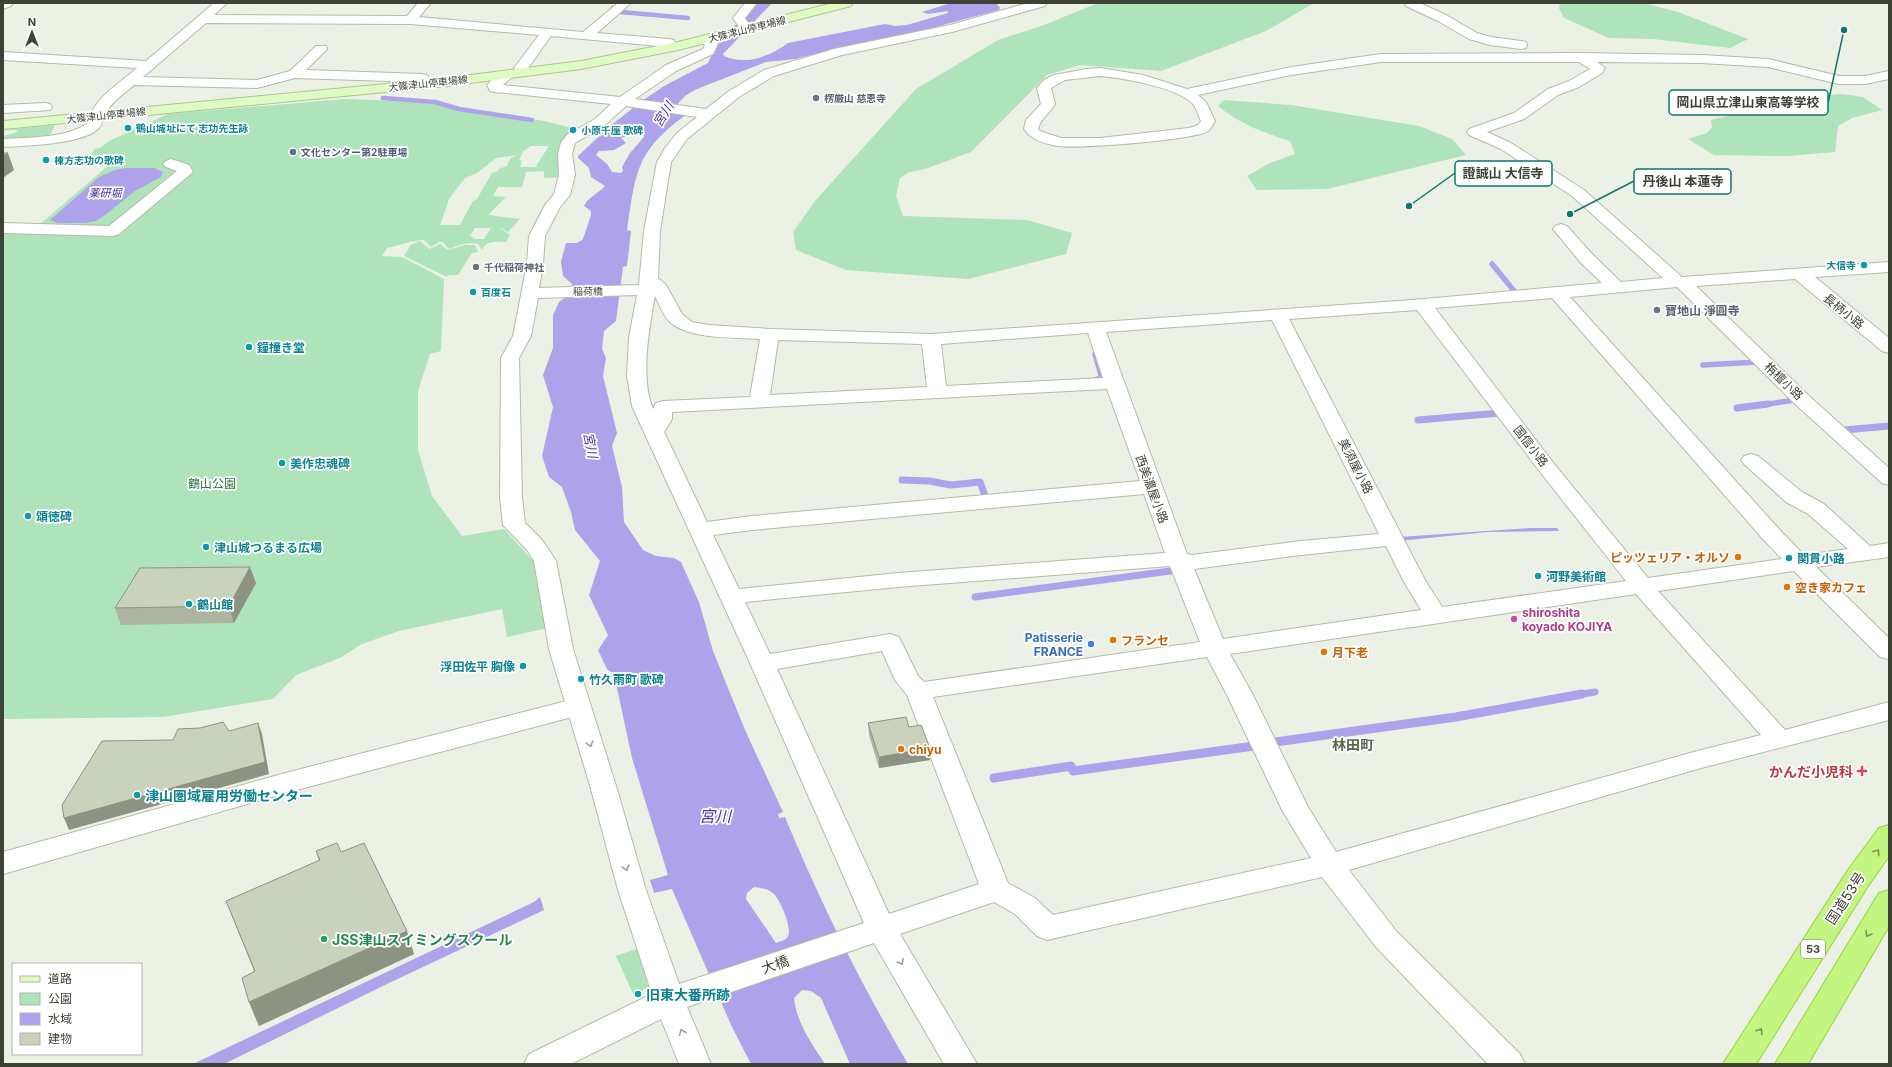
<svg xmlns="http://www.w3.org/2000/svg" width="1892" height="1067" font-family="Inter,'Noto Sans JP',sans-serif">
<style>
.green{fill:#afe3b9;fill-rule:evenodd}
.water{fill:#aea3eb;fill-rule:evenodd}
.lines{fill:none;stroke-linecap:round;stroke-linejoin:round}
.stream-far3{stroke:#aea3eb;stroke-width:4.5}
.stream-far2{stroke:#aea3eb;stroke-width:5.5}
.stream-far1{stroke:#aea3eb;stroke-width:7}
.stream{stroke:#aea3eb;stroke-width:9}
.minor-casing{stroke:#b3bca7;stroke-width:2}
.tertiary-casing{stroke:#b3bca7;stroke-width:2}
.secondary-casing{stroke:#abc590;stroke-width:2}
.trunk-casing{stroke:#99d33c;stroke-width:2}
.minor{fill:#fff;fill-rule:evenodd}
.tertiary{fill:#fff;fill-rule:evenodd}
.secondary{fill:#dffbc4;fill-rule:evenodd}
.trunk{fill:#c3f680;fill-rule:evenodd}
.wall{fill:#adb5a0}
.shaded-wall{fill:#8d9382}
.building{fill:#c9d2ba;stroke:#8d9382}
.oneway{stroke:#9ea09a}
.oneway2{stroke:#799356}
.worship-dot{fill:#6b7280;stroke:#fff;stroke-width:1.5}
.culture-dot{fill:#0f9aa8;stroke:#fff;stroke-width:1.5}
.service-dot{fill:#5c6f8a;stroke:#fff;stroke-width:1.5}
.food-dot{fill:#e8710a;stroke:#fff;stroke-width:1.5}
.hotel-dot{fill:#d1479c;stroke:#fff;stroke-width:1.5}
.shop-dot{fill:#3f7fe0;stroke:#fff;stroke-width:1.5}
.health-dot{fill:#e0444e;stroke:#fff;stroke-width:1.5}
.leisure-dot{fill:#2e9e5b;stroke:#fff;stroke-width:1.5}
.labels{text-anchor:middle;dominant-baseline:central;stroke-width:3.5;stroke-linejoin:round;paint-order:stroke}
.far-street-label{font-size:10px;fill:#3d4234;stroke:#fff}
.far-worship-label{font-size:10px;font-weight:bold;fill:#5b616d;stroke:#fff;text-anchor:start}
.far-culture-label{font-size:10px;font-weight:bold;fill:#0d838f;stroke:#fff;text-anchor:start}
.far-service-label{font-size:10px;font-weight:bold;fill:#4e5e75;stroke:#fff;text-anchor:start}
.far-water-label{font-size:11px;font-style:italic;fill:#4935a7;stroke:#fff}
.shield{fill:#fff;stroke:#777b71;stroke-width:1}
.shield-label{font-size:11px;font-weight:bold;fill:#3d4234}
.worship-label{font-size:12px;font-weight:bold;fill:#5b616d;stroke:#fff;text-anchor:start}
.street-label{font-size:12px;fill:#3d4234;stroke:#fff}
.culture-label{font-size:12px;font-weight:bold;fill:#0d838f;stroke:#fff;text-anchor:start}
.park-label{font-size:12px;fill:#2c7045;stroke:#fff}
.food-label{font-size:12px;font-weight:bold;fill:#c56008;stroke:#fff;text-anchor:start}
.hotel-label{font-size:12px;font-weight:bold;fill:#b23c85;stroke:#fff;text-anchor:start}
.shop-label{font-size:12px;font-weight:bold;fill:#366cbe;stroke:#fff;text-anchor:end}
.water-label{font-size:13px;font-style:italic;fill:#4935a7;stroke:#fff}
.quarter-label{font-size:14px;font-weight:bold;fill:#5c654c;stroke:#fff}
.near-health-label{font-size:14px;font-weight:bold;fill:#be3a42;stroke:#fff;text-anchor:end}
.near-culture-label{font-size:14px;font-weight:bold;fill:#0d838f;stroke:#fff;text-anchor:start}
.near-street-label{font-size:14px;fill:#3d4234;stroke:#fff}
.near-leisure-label{font-size:14px;font-weight:bold;fill:#27864d;stroke:#fff;text-anchor:start}
.near-water-label{font-size:16px;font-style:italic;fill:#4935a7;stroke:#fff}
.leader{fill:none;stroke:#0f766e;stroke-width:1.5}
.callout-dot{fill:#0f766e;stroke:#fff;stroke-width:1.5}
.callout{fill:#fff;stroke:#0f766e;stroke-width:1.5}
.callout-label{font-size:13px;text-anchor:middle;font-weight:bold;fill:#3d4234}
</style>
<rect width="100%" height="100%" fill="#ebf1e4"/>
<path class="green" d="M1098 3H1314L1266 31 1161 71 1080 65 1047 75 971 152 925 169 909 172 900 178 896 196 903 216 1027 220 1072 233 1066 254 968 279 846 270 796 250 793 232 815 201 916 89 998 40 1044 25Z
M1560 3H1643L1678 12 1748 39 1730 48 1653 39 1609 38 1564 18 1559 8Z
M1842 94 1863 97 1882 110 1852 118 1838 126 1835 152 1788 156 1714 155 1688 139 1707 133 1712 127 1711 120 1805 97Z
M344 99 431 102 544 121 576 129 563 141 561 177 544 178V171L526 172 522 187H498L493 196 506 197 488 215 520 219 508 232 501 228H475L470 236 475 239H484L491 228H500L510 235 506 242C496 242 487 240 482 250L478 244C467 242 459 245 449 249L443 242H439L431 247 424 240C417 239 396 246 387 248L382 256 402 257 444 279 441 351 430 354 418 391V450L432 496 462 536 504 529 535 563 548 628 507 637 502 609 399 631 362 644 340 658 296 675 273 699 163 717 3 719V231L31 232 110 164 88 158 95 149 100 148 109 141 168 114ZM531 146H549L536 166 540 169 536 167H520L522 161 519 160 523 152 519 154ZM517 155 511 158 506 167 500 168 498 171 492 173 477 199 473 201 460 225H440L449 199 465 178 477 173 496 158Z
M1224 100 1291 105 1419 126 1452 139 1466 155 1327 189 1257 190 1247 176 1270 163 1295 154 1290 141C1262 132 1240 124 1218 106Z
M55 125 50 135 3 139V136L15 133 18 130H3Z
M420 241 429 249 440 244 448 250 465 245H475L478 252 472 253 458 275H448L447 277 404 256 411 245Z
M639 948 650 986 634 996 616 956Z"/>
<path class="water" d="M755 3 771 4 723 54 724 56C745 66 771 56 788 43L885 24 895 26 907 25 948 13V11L928 14 922 12 951 3H996L1000 8 999 10 924 30 855 44 795 59 766 62 697 89 686 95 675 107 687 114C636 151 636 171 627 230L631 231 627 266 623 267 616 321 604 331 602 349 606 358 603 376 617 433 612 446 622 487 624 522 643 550 656 556 674 558 681 562 699 602 713 651 745 730 783 812 778 814 779 818 785 817C820 902 861 984 908 1064H850L821 998 811 991 802 990 794 998C796 1022 812 1044 825 1064H751L731 1025 672 889 654 893 650 880 668 875 632 758 614 674 607 669 598 650 608 635 589 595 600 561 575 530 571 512 562 487 549 477 542 456 553 407 543 375 553 348V315L559 302 571 293 572 284 563 276 561 262 566 243H577L582 240 584 236 591 215V211L584 206C587 198 599 193 605 186L591 177 589 168 578 158V156L610 126 642 101 664 86 708 63 715 48ZM639 131H643L644 137 630 153 622 167 623 171 621 173 612 172 607 164 596 155 599 151 614 150 626 143 621 138ZM754 887C762 888 769 889 774 894 780 900 794 930 787 938 785 940 779 942 776 943L746 899 747 893Z
M126 168H154L163 172 161 177 135 191 105 215 96 221 85 223H58L50 220 99 177 115 170Z
M1530 528H1557L1559 531 1488 532 1399 541 1390 545 1399 537Z
M540 897 544 910 387 984 224 1064H193L534 902Z"/>
<g class="lines">
<path class="stream-far3" d="M613 8 621 12 688 18
M383 98 435 102 459 109 532 120"/>
<path class="stream-far2" d="M1492 264 1515 292
M1703 365 1759 362
M1092 381 1100 378 1101 375 1095 354
M1761 405 1795 400"/>
<path class="stream-far1" d="M1737 408 1768 404
M1418 420 1500 413
M1844 430 1889 426
M902 480 929 481 951 485 980 482 986 498
M975 597 1178 570
M1577 695 1595 692"/>
<path class="stream" d="M1275 742 1456 717 1582 694
M994 778 1071 766 1073 771 1254 746"/>
<defs>
<path id="minor" d="M214 3H227L214 15 407 16 418 3H431L419 17 583 32 618 3H631L597 33 669 39 674 40 675 43 674 46 669 47 551 36 526 71H516L514 68 539 35 410 24 206 23 143 77 257 80 290 71 316 46H326L327 49 306 70 422 74 427 75 429 78 427 81 422 82 295 78 257 88 134 85C125 93 113 101 107 111 103 116 103 123 99 128 85 144 25 146 3 147V139C29 137 65 139 88 123 92 99 120 83 137 68L3 60V52L146 61Z
M745 3H757L745 18 749 24 743 28 739 27 733 18Z
M1028 3H1047L1045 6 952 32 842 55 774 76 739 97 687 139 671 162 660 231 658 278 666 285 682 314 692 322 709 325 770 329 931 334 1413 300 1602 283 1581 263 1553 229 1555 226 1561 224 1567 226 1593 255 1621 282 1663 278 1572 196 1501 149 1469 135 1467 132 1469 129 1514 113 1548 89 1569 81 1590 69 1579 62H1381L1291 75 1198 95 1206 102 1215 121C1213 124 1211 129 1208 131 1196 140 1076 149 1058 146 1046 144 1031 140 1024 129L1026 120 1041 104 1037 88 1044 80 1054 75 1086 69 1100 68 1143 75 1187 89 1291 67 1381 54 1580 53 1702 55 1768 59 1839 76H1865L1889 71V79L1865 84H1839L1768 67 1702 63 1597 62 1605 68 1602 73 1579 87 1558 95 1524 119 1487 132 1511 143 1584 190 1682 277 1889 262V272L1815 277 1889 338V353L1882 351 1795 279 1696 286 1808 395 1889 468V485L1882 483 1794 403 1677 287 1570 297 1778 528 1804 555 1848 549 1808 514 1786 502 1744 464 1741 460 1744 456 1751 454 1758 456 1802 492 1824 504 1870 546 1889 543V557L1816 567 1889 638V659L1880 657 1794 571 1658 591 1785 730 1889 702V720L1701 768 1349 870 1396 931 1520 1054 1525 1064H1488L1376 947 1322 877 1047 940 1037 936 1015 914 994 902 900 934 977 1064H944L874 943 687 1007 711 1064H679L661 1019 571 1064H524L529 1054 652 994 618 890 591 789 549 649 534 561 527 550 503 525 500 497 501 358 513 336 527 264 529 236 545 205 554 194 559 175 558 154 561 142 568 134 595 119 611 104 495 92 490 91 487 85C493 78 502 70 512 72L514 75 503 85 620 97 666 65 703 49 705 45 697 40 699 37C705 36 714 38 718 44L713 54 676 71 635 99 706 109 729 91 764 70 834 49 950 25ZM1100 76C1123 78 1177 87 1193 104 1196 108 1199 116 1201 121L1198 125 1189 128 1100 138H1061L1040 131 1038 129C1040 119 1050 113 1055 104L1051 88 1065 80ZM626 106 697 117 677 133 665 148 657 162 644 231 639 285 539 288 543 264 545 236 560 207 570 195 575 175 572 154 575 143 605 125ZM637 295 629 338 627 376 632 406 750 663 864 923 679 984 646 890 617 789 573 649 556 561 543 541 525 523 522 497 519 358 531 336 538 298ZM655 296C659 304 663 314 668 320 686 340 735 337 760 339L750 397 663 401 656 403 653 409C640 379 649 328 655 296ZM1552 298 1762 538 1782 559 1648 578 1555 465 1435 308ZM1417 310 1541 473 1626 581 1442 607 1425 580 1289 319ZM1272 320 1379 534 1301 541 1192 555 1187 554 1106 332ZM1088 333 1103 378 946 386 941 344ZM778 340 922 344 927 387 770 395ZM1107 389 1140 481 752 516 707 522 664 432 672 419V412ZM1144 494 1165 553 898 573 739 589 713 535 752 530ZM1386 546 1403 580 1421 610 1223 639 1194 569 1301 555ZM1170 566 1200 642 924 682 918 676 899 637 890 634 770 654 745 602 898 587ZM1636 594 1761 735 1701 750 1336 852 1308 807 1253 695 1230 654ZM882 651 895 680 907 695 979 884 889 914 777 669ZM1207 657 1227 695 1282 810 1311 858 1053 915 1035 898 1008 883 933 697Z
M1404 3H1420L1446 15 1477 33 1491 37 1521 41 1526 42 1527 45 1526 48 1521 49 1490 45 1469 39 1438 21 1406 6Z
M45 103 50 104 52 107 50 110 3 113V105Z
M171 159 189 165 193 172 119 234 113 236 3 233V223L109 226 177 171 166 167 163 164 166 161Z"/>
<path id="tertiary" d="M3 3H13L11 6 3 9Z
M578 698 587 701 591 707 587 713 289 792 3 874V852L289 772Z"/>
<path id="secondary" d="M833 3H853L851 6 678 50 581 69 447 86 3 129V121L447 78 581 61 678 42Z"/>
<path id="trunk" d="M1889 825V856L1868 886 1756 1064H1723L1848 870 1879 828Z
M1889 890V926L1808 1064H1775L1879 893Z"/>
</defs>
<use href="#minor" class="minor-casing"/>
<use href="#tertiary" class="tertiary-casing"/>
<use href="#secondary" class="secondary-casing"/>
<use href="#trunk" class="trunk-casing"/>
<use href="#minor" class="minor"/>
<use href="#tertiary" class="tertiary"/>
<use href="#secondary" class="secondary"/>
<use href="#trunk" class="trunk"/>
</g>
<path class="wall" d="M256 583 234 623 121 625 115 608Z
M868 723 909 727 930 748V760L879 768 869 735Z
M316 851 341 852 414 954 259 1026 249 1002 254 971 226 901 319 861Z"/>
<path class="shaded-wall" d="M8 153 14 170 3 178V156Z
M250 567 256 583 234 623 229 606Z
M258 723 262 734 269 774 69 830 64 818Z
M930 748V760L879 768V757Z
M407 931 414 954 259 1026 249 1002Z"/>
<path class="building" d="M3 153H8L3 156Z
M250 567 229 606 115 608 140 568Z
M906 717 909 727 921 725 930 748 879 757 868 723Z
M223 722 229 731 258 723 265 762 64 818 62 805 102 741 173 740 178 729 200 728Z
M337 843 341 852 364 843 407 931 249 1002 242 978 255 971 226 901 320 860 316 851Z"/>
<defs><path id="oneway-chevron" d="M-2-3.5L2.5 0L-2 3.5" fill="none" stroke-width="1.6" stroke-linecap="round" stroke-linejoin="round"/></defs>
<g class="oneway">
<use href="#oneway-chevron" transform="translate(590 744) rotate(72)"/>
<use href="#oneway-chevron" transform="translate(626 868) rotate(74)"/>
<use href="#oneway-chevron" transform="translate(901 962) rotate(59)"/>
<use href="#oneway-chevron" transform="translate(682 1032) rotate(-112)"/>
</g>
<g class="oneway2">
<use href="#oneway-chevron" transform="translate(1877 852) rotate(-54)"/>
<use href="#oneway-chevron" transform="translate(1868 934) rotate(121)"/>
<use href="#oneway-chevron" transform="translate(1760 1031) rotate(-57)"/>
</g>
<g class="worship-dot">
<circle cx="816" cy="98" r="4"/>
<circle cx="476" cy="267" r="4"/>
<circle cx="1657" cy="310" r="4"/>
</g>
<g class="culture-dot">
<circle cx="128" cy="128" r="4"/>
<circle cx="573" cy="130" r="4"/>
<circle cx="46" cy="160" r="4"/>
<circle cx="1864" cy="265" r="4"/>
<circle cx="473" cy="292" r="4"/>
<circle cx="249" cy="347" r="4"/>
<circle cx="282" cy="463" r="4"/>
<circle cx="28" cy="516" r="4"/>
<circle cx="206" cy="547" r="4"/>
<circle cx="1789" cy="558" r="4"/>
<circle cx="1538" cy="576" r="4"/>
<circle cx="189" cy="604" r="4"/>
<circle cx="523" cy="666" r="4"/>
<circle cx="581" cy="679" r="4"/>
<circle cx="137" cy="795" r="4"/>
<circle cx="638" cy="994" r="4"/>
</g>
<circle class="service-dot" cx="293" cy="152" r="4"/>
<g class="food-dot">
<circle cx="1738" cy="557" r="4"/>
<circle cx="1787" cy="587" r="4"/>
<circle cx="1113" cy="640" r="4"/>
<circle cx="1324" cy="652" r="4"/>
<circle cx="901" cy="749" r="4"/>
</g>
<circle class="hotel-dot" cx="1514" cy="619" r="4"/>
<circle class="shop-dot" cx="1091" cy="644" r="4"/>
<path class="health-dot" d="M1860 765h4v4h4v4h-4v4h-4v-4h-4v-4h4z"/>
<circle class="leisure-dot" cx="324" cy="939" r="4"/>
<g class="labels">
<g class="far-street-label">
<text transform="translate(747 29) rotate(-14)">大篠津山停車場線</text>
<text transform="translate(428 83) rotate(-6)">大篠津山停車場線</text>
<text transform="translate(106 115) rotate(-6)">大篠津山停車場線</text>
<text transform="translate(588 291) rotate(-1)">稲荷橋</text>
</g>
<g class="far-worship-label">
<text x="824" y="98">楞厳山 慈恩寺</text>
<text x="484" y="267">千代稲荷神社</text>
</g>
<g class="far-culture-label">
<text x="136" y="128">鶴山城址にて 志功先生詠</text>
<text x="581" y="130">小原千座 歌碑</text>
<text x="54" y="160">棟方志功の歌碑</text>
<text x="1856" y="265" text-anchor="end">大信寺</text>
<text x="481" y="292">百度石</text>
</g>
<g class="far-service-label">
<text x="301" y="152">文化センター第2駐車場</text>
</g>
<g class="far-water-label">
<text x="105" y="193">薬研堀</text>
</g>
<rect class="shield" x="1801" y="940" width="24" height="18" rx="3"/>
<g class="shield-label">
<text x="1813" y="949">53</text>
</g>
<g class="worship-label">
<text x="1665" y="310">寶地山 淨圓寺</text>
</g>
<g class="street-label">
<text transform="translate(1844 311) rotate(39)">長柄小路</text>
<text transform="translate(1784 381) rotate(44)">栴檀小路</text>
<text transform="translate(1531 446) rotate(52)">国信小路</text>
<text transform="translate(1356 466) rotate(63)">美須屋小路</text>
<text transform="translate(1152 489) rotate(70)">西美濃屋小路</text>
</g>
<g class="culture-label">
<text x="257" y="347">鐘撞き堂</text>
<text x="290" y="463">美作忠魂碑</text>
<text x="36" y="516">頌徳碑</text>
<text x="214" y="547">津山城つるまる広場</text>
<text x="1797" y="558">関貫小路</text>
<text x="1546" y="576">河野美術館</text>
<text x="197" y="604">鶴山館</text>
<text x="515" y="666" text-anchor="end">浮田佐平 胸像</text>
<text x="589" y="679">竹久雨町 歌碑</text>
</g>
<g class="park-label">
<text x="212" y="483">鶴山公園</text>
</g>
<g class="food-label">
<text x="1730" y="557" text-anchor="end">ピッツェリア・オルソ</text>
<text x="1795" y="587">空き家カフェ</text>
<text x="1121" y="640">フランセ</text>
<text x="1332" y="652">月下老</text>
<text x="909" y="749">chiyu</text>
</g>
<g class="hotel-label">
<text x="1522" y="612">shiroshita<tspan x="1522" dy="14">koyado KOJIYA</tspan></text>
</g>
<g class="shop-label">
<text x="1083" y="637">Patisserie<tspan x="1083" dy="14">FRANCE</tspan></text>
</g>
<g class="water-label">
<text transform="translate(663 114) rotate(-58)">宮川</text>
<text transform="translate(591 445) rotate(79)">宮川</text>
</g>
<g class="quarter-label">
<text x="1353" y="744">林田町</text>
</g>
<g class="near-health-label">
<text x="1853" y="771">かんだ小児科</text>
</g>
<g class="near-culture-label">
<text x="145" y="795">津山圏域雇用労働センター</text>
<text x="646" y="994">旧東大番所跡</text>
</g>
<g class="near-street-label">
<text transform="translate(1845 898) rotate(-57)">国道53号</text>
<text transform="translate(775 964) rotate(-19)">大橋</text>
</g>
<g class="near-leisure-label">
<text x="332" y="939">JSS津山スイミングスクール</text>
</g>
<g class="near-water-label">
<text x="715" y="816">宮川</text>
</g>
</g>
<path class="leader" d="M1844 30L1828 103M1409 206L1455 173M1570 214L1634 181"/>
<g class="callout-dot">
<circle cx="1844" cy="30" r="4"/>
<circle cx="1409" cy="206" r="4"/>
<circle cx="1570" cy="214" r="4"/>
</g>
<g class="callout">
<rect x="1669" y="90" width="159" height="25" rx="4"/>
<rect x="1455" y="161" width="97" height="25" rx="4"/>
<rect x="1634" y="169" width="97" height="25" rx="4"/>
</g>
<g class="callout-label">
<text x="1748" y="107">岡山県立津山東高等学校</text>
<text x="1503" y="178">證誠山 大信寺</text>
<text x="1683" y="186">丹後山 本蓮寺</text>
</g>
<rect width="1892" height="1067" fill="none" stroke="#3d4234" stroke-width="8"/>
<rect x="12" y="963" width="130" height="92" fill="#ffffff" stroke="#b1b3ae"/>
<rect x="20" y="976" width="20" height="6" fill="#dffbc4" stroke="#b1b3ae"/>
<text x="48" y="983" font-size="12" fill="#3d4234">道路</text>
<rect x="20" y="993" width="20" height="12" fill="#afe3b9" stroke="#b1b3ae"/>
<text x="48" y="1003" font-size="12" fill="#3d4234">公園</text>
<rect x="20" y="1013" width="20" height="12" fill="#aea3eb" stroke="#b1b3ae"/>
<text x="48" y="1023" font-size="12" fill="#3d4234">水域</text>
<rect x="20" y="1033" width="20" height="12" fill="#c9d2ba" stroke="#b1b3ae"/>
<text x="48" y="1043" font-size="12" fill="#3d4234">建物</text>
<g transform="translate(32 32)" stroke="#ffffff" stroke-width="3" paint-order="stroke">
<path d="M0-3L7 15L0 10L-7 15Z" fill="#3d4234"/>
<text y="-6" font-size="11" font-weight="bold" text-anchor="middle" fill="#3d4234">N</text>
</g>
</svg>
